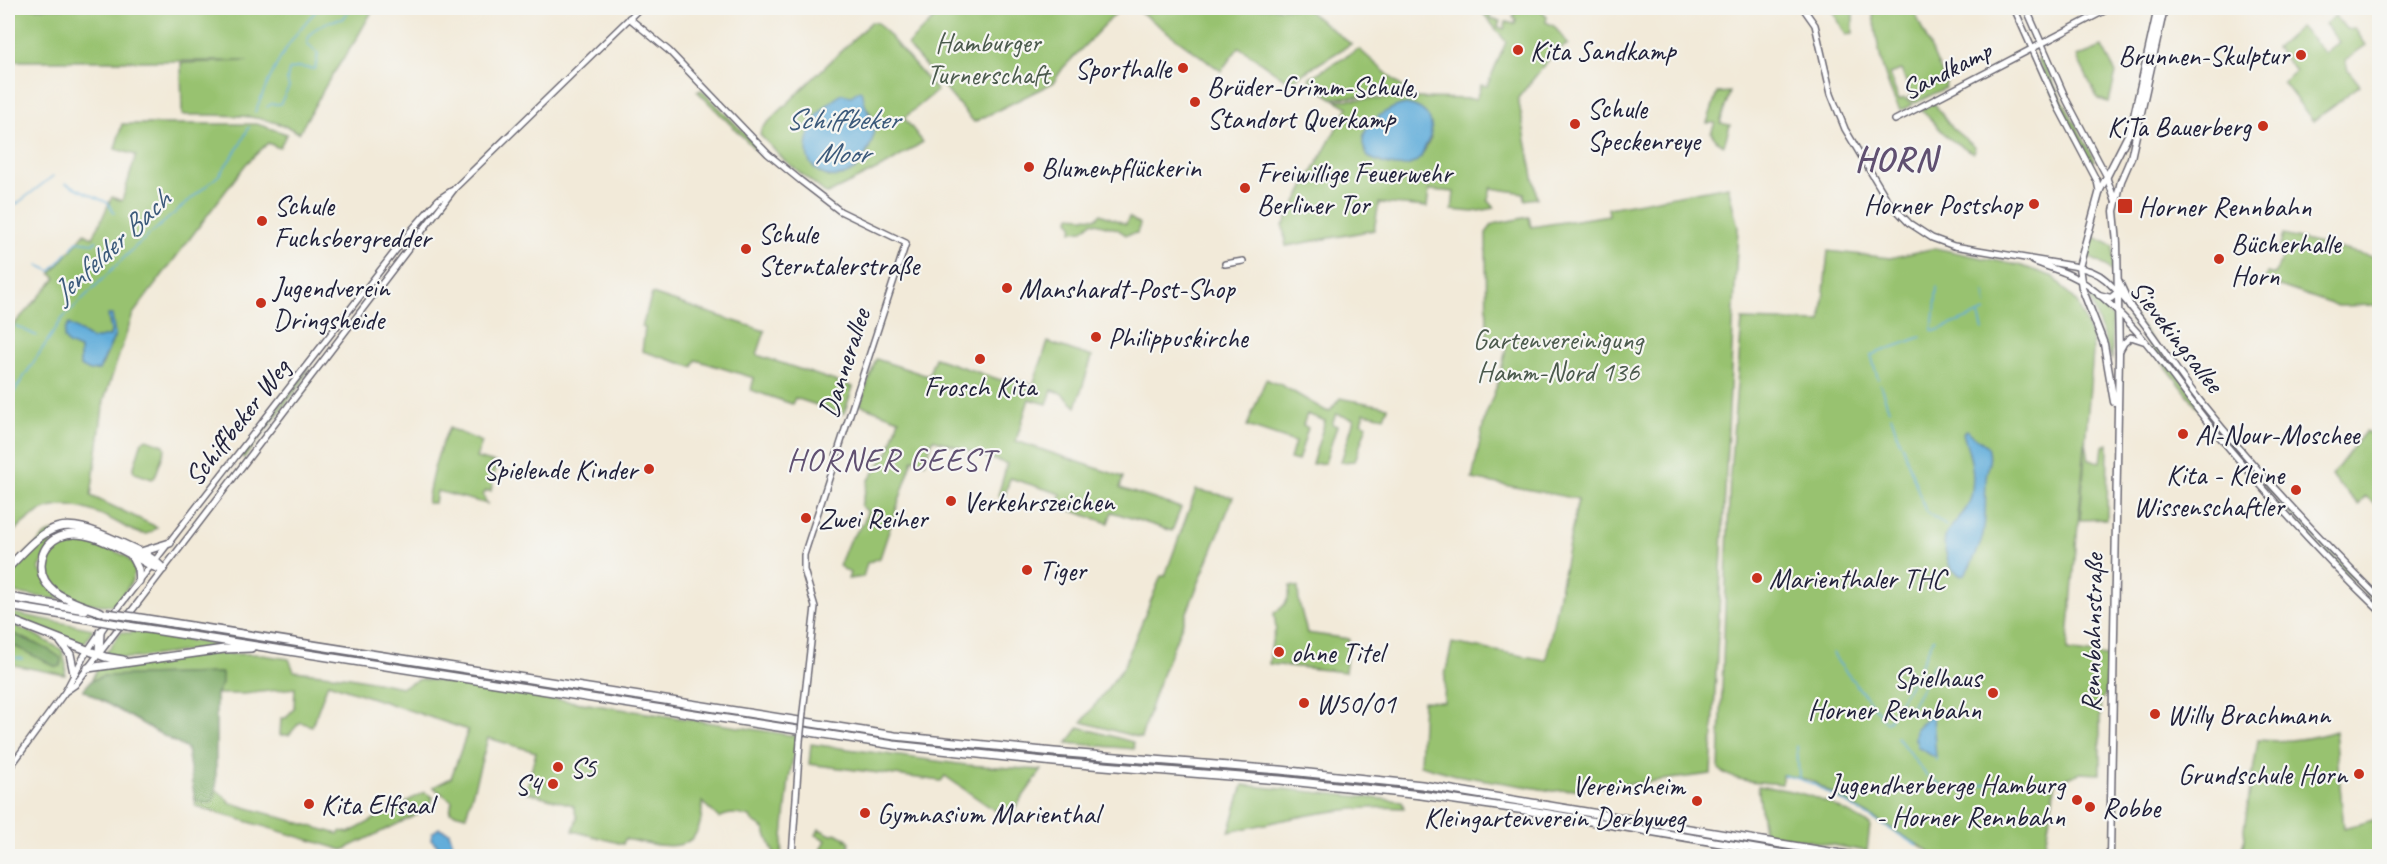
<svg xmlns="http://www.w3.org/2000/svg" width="2387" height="864" font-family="Caveat,sans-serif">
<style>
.green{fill:#98c26f;stroke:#5d7255;stroke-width:1.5;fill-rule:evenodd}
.forest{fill:#7aa862;stroke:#4e654e;stroke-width:1.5}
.water{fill:#62adda;stroke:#42688a;stroke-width:1.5}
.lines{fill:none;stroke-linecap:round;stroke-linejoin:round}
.stream{stroke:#62adda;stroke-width:1.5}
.secondary-casing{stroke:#6b6872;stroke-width:8}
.primary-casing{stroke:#6b6872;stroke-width:9}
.highway-casing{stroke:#6b6872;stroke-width:10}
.secondary{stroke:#fff;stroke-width:5}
.primary{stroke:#fff;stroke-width:6}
.highway{stroke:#fff;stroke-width:7}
.secondary-bridge-casing{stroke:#6b6872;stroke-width:8;stroke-linecap:butt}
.highway-bridge-casing{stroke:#6b6872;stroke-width:10;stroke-linecap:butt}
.secondary-bridge{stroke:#fff;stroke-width:5}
.highway-bridge{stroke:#fff;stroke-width:7}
.poi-dot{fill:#c8321e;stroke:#f6f6f2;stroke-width:2}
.labels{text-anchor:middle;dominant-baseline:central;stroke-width:4.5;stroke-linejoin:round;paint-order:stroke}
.park-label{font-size:28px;fill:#4b5a4d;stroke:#f6f6f2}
.poi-label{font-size:28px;fill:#22223b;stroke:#f6f6f2;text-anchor:start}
.street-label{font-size:28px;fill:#22223b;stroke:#f6f6f2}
.water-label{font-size:30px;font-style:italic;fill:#3c5a7b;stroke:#f6f6f2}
.quarter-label{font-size:32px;letter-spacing:1.5px;fill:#605071;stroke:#f6f6f2}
.district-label{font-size:34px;font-weight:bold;letter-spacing:1.5px;fill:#605071;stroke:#f6f6f2}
</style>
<rect width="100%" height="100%" fill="#f6f6f2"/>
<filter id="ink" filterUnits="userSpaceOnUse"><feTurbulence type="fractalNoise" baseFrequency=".0167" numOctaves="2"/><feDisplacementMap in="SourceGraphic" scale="12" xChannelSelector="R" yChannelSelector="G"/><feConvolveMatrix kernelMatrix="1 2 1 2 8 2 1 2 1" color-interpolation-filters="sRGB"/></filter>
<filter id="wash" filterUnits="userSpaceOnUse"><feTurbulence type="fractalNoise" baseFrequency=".008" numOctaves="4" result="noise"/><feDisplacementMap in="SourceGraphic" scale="24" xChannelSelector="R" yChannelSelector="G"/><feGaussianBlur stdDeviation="1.35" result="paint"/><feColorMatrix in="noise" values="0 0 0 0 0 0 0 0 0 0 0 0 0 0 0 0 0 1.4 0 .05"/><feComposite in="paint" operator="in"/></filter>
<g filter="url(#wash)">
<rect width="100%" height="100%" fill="#f2ead9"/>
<path class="green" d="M8 8H374L355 41 329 80 299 133C263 112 222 115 182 115L181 63 248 61H8Z
M945 8H1121L1063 68 1053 83 974 122 907 45Z
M1145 8H1304L1351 44 1289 82 1239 47 1221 71 1140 12Z
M1479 8H1491L1490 19 1500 21 1498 27 1504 29 1506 22 1515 24 1516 19 1513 18 1515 8 1529 11 1531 8H1540L1547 17 1546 22 1554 26 1568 44 1554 53 1518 98 1537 198 1525 200 1524 193 1491 188 1488 200 1495 208 1473 212 1452 210 1454 192 1429 190 1427 207 1379 203 1374 230 1286 246 1283 226 1348 107 1335 100 1415 98 1476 99 1481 85 1487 86 1506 42ZM1368 128 1431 138 1421 157Z
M1831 8H1853V33L1846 35Z
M1872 8H1913L1946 83 1945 88 1916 103 1908 98 1912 96 1901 70 1889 74 1899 100 1904 98 1913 104 1900 111C1881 75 1878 47 1872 8Z
M2335 16 2346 30 2355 29 2366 45 2345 60 2348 70 2360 85 2313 121 2283 82 2296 71 2276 48 2300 27 2325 53 2339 42 2325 24Z
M871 22 878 23 937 91 904 118 923 142 888 164 827 194 784 160 760 135 761 129ZM865 106 871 114 874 127 869 150 856 169 828 177 811 164Z
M2102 47 2116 73 2109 102 2098 99 2077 57Z
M1359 49 1410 94 1332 98 1319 90 1309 78Z
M2042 57 2055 87 2095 160 2091 163 2060 107 2038 60Z
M702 90 763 152 762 156 697 91Z
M1730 92 1720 123 1730 125 1724 145 1716 140 1711 133 1715 123H1707L1717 93Z
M1934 103 1953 129 1975 147 1973 153 1948 138 1921 109Z
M122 124H257L287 134 279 148 268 143 246 164 133 314 104 400 91 496 157 527C152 530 153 533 146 534 137 534 128 529 120 524 96 511 68 499 41 511 28 517 18 528 8 537V331L56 278 51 274 85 233 93 238 112 197 122 201 136 155 115 149ZM108 318 115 335 102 365 80 366V349L77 346 81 331 92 339 110 336 111 330Z
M1728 186 1738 227 1711 774 1621 785 1553 791 1456 775 1420 765 1423 701 1444 702 1445 675 1452 643 1546 660 1578 499 1472 479 1485 417 1499 380 1507 344 1487 343 1486 233 1493 224 1529 217 1531 227 1609 215 1608 208Z
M1100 214 1126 224 1129 217 1140 224 1137 233 1126 235 1117 229 1092 222 1083 230 1072 231 1073 225 1069 220 1070 216 1097 218Z
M2283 235 2379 258V305L2338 306 2265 281 2267 273 2275 275 2283 253 2278 251Z
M2092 236 2113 246V274L2106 266 2087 256Z
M1935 248 2022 266 2054 277 2078 304 2092 338 2093 352 2067 651C2081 653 2093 655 2107 656L2106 693 2100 703V774L2080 773 2056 782 2043 856H1937L1810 780 1782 775V784C1764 782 1733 783 1719 769L1730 474 1742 320 1821 322 1828 251 1890 258Z
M652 294 765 331 757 355 853 387 844 414 795 398 792 404 751 390 754 378 696 360 693 367 642 351 645 328 642 327Z
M2090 299H2093L2112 317V360Z
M2131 313 2226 437 2225 438 2206 418 2129 319Z
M1048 342 1092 357 1076 407 1061 393 1052 390 1047 404 1029 399 1016 441 1123 477 1120 488 1181 508 1172 531 1112 512 1108 523 1058 506 1061 494 1010 478 1004 498 998 496 1007 464 933 439 925 463 913 459 880 558 867 563 863 577 848 579 850 573 839 566 849 541 863 524 867 511 861 506 868 481 889 451 899 419 860 405 876 359 928 376 935 358 1004 381 1006 377 1033 385Z
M309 367 301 384 244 458 241 456Z
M1266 379 1277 384 1278 383 1326 411H1330L1340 398 1388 407 1384 417 1364 413 1361 422 1367 425 1355 461 1341 462 1354 419 1336 414 1332 424 1337 426 1325 463 1312 464 1325 421 1307 414 1303 425 1308 428 1298 461 1290 459 1295 442 1247 426Z
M449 428 482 442 476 458 496 463 491 491H486L483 495 487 504 437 491 435 503H427C431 476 437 452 449 428Z
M2365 432 2379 437V507L2365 496 2359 505 2331 476Z
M147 439 164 445 165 449 155 477 152 479 135 473 133 470 142 441Z
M2086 440 2089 460 2101 462 2103 446 2108 444 2107 519 2080 520Z
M2243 457 2287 507 2378 601 2374 602 2287 511 2241 458Z
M1196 490 1233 497 1156 690 1141 738 1082 722 1123 668 1161 576H1165Z
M73 528 98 537H54L39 569 61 600 8 592 11 591 8 590V571L48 533Z
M69 537 88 539 126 556 136 569 131 583 116 604C98 607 74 602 58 591 35 575 44 545 69 537Z
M1290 586 1298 587 1299 602 1307 633 1349 639 1345 672 1269 664 1272 641 1276 629 1274 613C1286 606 1289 600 1290 586Z
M8 612 93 629 84 644 8 617Z
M8 623 34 634 62 650 66 665 65 675 8 664Z
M132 631 226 646 135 658H123L106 653 121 632 131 633Z
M206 654H256L289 659 294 671 350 677 402 687 420 679 438 681 797 736 789 779 781 856H775L764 829 752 821 750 817C738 814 730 812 719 818L702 802C704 860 664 846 625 839L623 844 573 831 577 818 573 805 526 792 536 752 488 738 466 816 450 812 452 801 433 787 451 778 468 730 328 683 312 726 300 722 289 735H280L281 718H286L294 708 295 688 244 694H216L222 673 103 676 91 681 97 669Z
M1079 727 1133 742 1134 749 1067 743Z
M2335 731 2344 829 2379 818V856H2240L2245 837 2244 829 2258 740C2284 742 2309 740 2335 731Z
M811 744 966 765 1042 770 1007 819 945 776 941 781 809 764Z
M1243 785 1402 801 1404 808C1344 805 1287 819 1229 832Z
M1758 786C1805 791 1830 801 1870 825L1867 851 1764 833Z
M216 789 231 803 338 834 341 831 349 833 424 792 433 797 427 810 343 850 195 806V801L207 804 214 799Z
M819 829 831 835 835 833 844 837 845 840 846 838 849 841V853L843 854V856H818L826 840 816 835Z"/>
<path class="forest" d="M8 631 49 650 61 658V666L56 667 8 643Z
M222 673V684L216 694V789L214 799 207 804 195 801 187 749 83 690 91 681 103 676Z"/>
<path class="water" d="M860 90C865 96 863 100 866 107 871 119 875 124 873 137 871 147 866 153 861 162 849 179 824 183 811 164 803 153 809 127 817 116 823 107 832 101 841 94L851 96Z
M1406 104C1429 108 1438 125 1426 145 1424 149 1423 154 1420 158 1407 173 1382 164 1368 157 1366 153 1363 147 1363 143 1362 122 1390 107 1406 104Z
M108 315H112L115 335 99 370 90 371 80 366V349L68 344 64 338 65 330 69 324 92 339 110 336 111 330Z
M1966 430 1988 447C1992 460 1987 467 1986 479 1984 521 1990 535 1965 574L1960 575C1948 568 1949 564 1946 553 1937 527 1966 521 1971 497 1976 470 1970 457 1963 433Z
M1931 715 1933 716 1936 758 1917 747V740H1915L1916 728Z
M439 828 449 832 453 844 463 852 484 849 499 856H444L442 850 431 839 432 833Z"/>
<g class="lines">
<path class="stream" d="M267 107 271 104H280L289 87 287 80 289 70 299 67 315 69 318 54 307 43C310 27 329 20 343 19L351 8
M255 112C271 73 288 38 319 8
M66 183 108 203 114 213
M14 206 53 176
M8 211 13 207
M71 249 77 241 93 243 97 241
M38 265 51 271 68 252
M1984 292 1986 305
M1935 310 1937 287
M1934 312 1932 330 1935 331 1986 311
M1979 315 1983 330
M8 321 12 324
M16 326 37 336
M1878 379 1871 355 1921 337
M1880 384 1889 410
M8 401 62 319 136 246 219 175 240 145 249 127
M1891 416 1900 443
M1902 445 1925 510 1946 526
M1833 653 1838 662 1886 722 1889 721 1917 671
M8 656 22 659
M1919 668 1934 638
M1930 672 1934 664
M1911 713 1908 712 1927 678
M1897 737 1927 776
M1797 746 1799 779 1813 784 1917 845
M1936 758V761
M1783 775 1799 779
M1930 778 1941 785 1962 790
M1965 790 1994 782
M1914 856V855"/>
</g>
</g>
<g filter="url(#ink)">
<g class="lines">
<defs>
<path id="secondary" d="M1803 8 1815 25 1831 94 1845 129 1888 201 1909 223 1932 238 1954 246 2073 266C2085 269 2096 271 2106 280 2143 315 2169 362 2201 402 2257 472 2317 536 2380 599
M2014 8 2059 109 2097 181 2099 191
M2026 8 2067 101 2106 175 2115 201
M629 18 669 51 768 154 801 181 840 211 906 243 804 555V570L815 607 803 712
M1895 120 2110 8
M2033 261C2051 269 2070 272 2087 285 2138 322 2173 380 2213 429 2265 492 2320 554 2380 611
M1225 264 1243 261
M2119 352 2124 343 2131 337 2143 341
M65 692 84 656 108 621 410 232 439 199 451 191
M8 770 65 692 75 685 455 188 640 8
M792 856 800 741"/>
<path id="primary" d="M2118 280 2130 306
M2099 295 2111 298 2117 293
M2114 402 2104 344 2082 288 2079 267 2100 190 2128 135 2134 116 2158 8
M2110 856 2119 354 2117 243 2114 211 2121 181 2131 158 2164 8"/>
<path id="highway" d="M141 552 170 543
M131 555 138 569 139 581
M8 568C51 522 60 515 119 542 134 549 153 556 163 569
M8 597 85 610
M8 606 100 621
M101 612C76 603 34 593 42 558 44 549 50 541 59 537 84 526 116 547 138 558 146 562 153 569 163 569
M134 617 895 736 1054 752 1280 770 1422 785 1854 856
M8 619 105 657 123 660
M128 626 894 745 1054 762 1280 780 1421 795 1525 810 1797 856
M61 642 70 654 74 673
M99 653 100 632
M88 668 224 649 251 648"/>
</defs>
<use href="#secondary" class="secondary-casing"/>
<use href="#primary" class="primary-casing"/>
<use href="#highway" class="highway-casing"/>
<use href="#secondary" class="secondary"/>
<use href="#primary" class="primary"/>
<use href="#highway" class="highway"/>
<defs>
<path id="secondary-bridge" d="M800 741 803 712"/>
<path id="highway-bridge" d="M106 613 134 617
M100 621 128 626"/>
</defs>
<use href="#secondary-bridge" class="secondary-bridge-casing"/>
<use href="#highway-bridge" class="highway-bridge-casing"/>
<use href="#secondary-bridge" class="secondary-bridge"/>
<use href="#highway-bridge" class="highway-bridge"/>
</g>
</g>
<g class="poi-dot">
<circle cx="1518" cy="50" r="6"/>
<circle cx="2301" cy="55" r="6"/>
<circle cx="1183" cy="68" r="6"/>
<circle cx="1195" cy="102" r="6"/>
<circle cx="1575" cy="124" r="6"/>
<circle cx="2263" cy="126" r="6"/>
<circle cx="1029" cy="167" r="6"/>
<circle cx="1245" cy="188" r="6"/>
<circle cx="2034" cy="204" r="6"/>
<rect x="2117" y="198" width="16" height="16" rx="3"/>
<circle cx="262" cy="221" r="6"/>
<circle cx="746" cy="249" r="6"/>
<circle cx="2219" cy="259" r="6"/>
<circle cx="1007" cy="288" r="6"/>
<circle cx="261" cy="303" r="6"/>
<circle cx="1096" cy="337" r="6"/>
<circle cx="980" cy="359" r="6"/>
<circle cx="2183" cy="434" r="6"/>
<circle cx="649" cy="469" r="6"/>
<circle cx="2296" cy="490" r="6"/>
<circle cx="951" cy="501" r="6"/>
<circle cx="806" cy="518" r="6"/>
<circle cx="1027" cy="570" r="6"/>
<circle cx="1757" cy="578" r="6"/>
<circle cx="1279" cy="652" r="6"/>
<circle cx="1993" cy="693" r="6"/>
<circle cx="1304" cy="703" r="6"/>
<circle cx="2155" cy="714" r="6"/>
<circle cx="558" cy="767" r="6"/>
<circle cx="2359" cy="774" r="6"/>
<circle cx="553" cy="784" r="6"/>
<circle cx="2077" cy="800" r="6"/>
<circle cx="1697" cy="801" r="6"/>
<circle cx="309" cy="804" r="6"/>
<circle cx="2090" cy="807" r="6"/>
<circle cx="865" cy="813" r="6"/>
</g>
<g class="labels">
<g class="park-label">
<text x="988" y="42">Hamburger<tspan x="988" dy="32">Turnerschaft</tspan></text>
<text x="1558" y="339">Gartenvereinigung<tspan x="1558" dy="32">Hamm-Nord 136</tspan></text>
</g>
<g class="poi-label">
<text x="1530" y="50">Kita Sandkamp</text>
<text x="2289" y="55" text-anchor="end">Brunnen-Skulptur</text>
<text x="1171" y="68" text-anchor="end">Sporthalle</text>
<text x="1207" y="86">Brüder-Grimm-Schule,<tspan x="1207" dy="32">Standort Querkamp</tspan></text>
<text x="1587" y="108">Schule<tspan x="1587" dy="32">Speckenreye</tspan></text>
<text x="2251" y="126" text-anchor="end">KiTa Bauerberg</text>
<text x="1041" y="167">Blumenpflückerin</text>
<text x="1257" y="172">Freiwillige Feuerwehr<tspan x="1257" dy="32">Berliner Tor</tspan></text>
<text x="2022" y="204" text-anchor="end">Horner Postshop</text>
<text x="274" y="205">Schule<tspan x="274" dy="32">Fuchsbergredder</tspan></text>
<text x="2138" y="206">Horner Rennbahn</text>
<text x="758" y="233">Schule<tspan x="758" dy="32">Sterntalerstraße</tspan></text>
<text x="2231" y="243">Bücherhalle<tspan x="2231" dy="32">Horn</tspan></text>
<text x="273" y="287">Jugendverein<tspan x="273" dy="32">Dringsheide</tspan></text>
<text x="1019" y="288">Manshardt-Post-Shop</text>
<text x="1108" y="337">Philippuskirche</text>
<text x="980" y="386" text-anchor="middle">Frosch Kita</text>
<text x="2195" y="434">Al-Nour-Moschee</text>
<text x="637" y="469" text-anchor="end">Spielende Kinder</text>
<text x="2284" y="474" text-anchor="end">Kita - Kleine<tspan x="2284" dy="32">Wissenschaftler</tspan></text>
<text x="963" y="501">Verkehrszeichen</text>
<text x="818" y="518">Zwei Reiher</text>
<text x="1039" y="570">Tiger</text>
<text x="1769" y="578">Marienthaler THC</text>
<text x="1291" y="652">ohne Titel</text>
<text x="1981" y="677" text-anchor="end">Spielhaus<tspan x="1981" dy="32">Horner Rennbahn</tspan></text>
<text x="1316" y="703">W50/01</text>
<text x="2167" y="714">Willy Brachmann</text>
<text x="570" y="767">S5</text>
<text x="2347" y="774" text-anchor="end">Grundschule Horn</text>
<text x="541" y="784" text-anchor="end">S4</text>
<text x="2065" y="784" text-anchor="end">Jugendherberge Hamburg<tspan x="2065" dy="32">- Horner Rennbahn</tspan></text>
<text x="1685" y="785" text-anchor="end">Vereinsheim<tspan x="1685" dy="32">Kleingartenverein Derbyweg</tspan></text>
<text x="321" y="804">Kita Elfsaal</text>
<text x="2102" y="807">Robbe</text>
<text x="877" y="813">Gymnasium Marienthal</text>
</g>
<g class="street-label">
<text transform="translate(1946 70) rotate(-27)">Sandkamp</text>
<text transform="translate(2177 336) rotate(52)">Sievekingsallee</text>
<text transform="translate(844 363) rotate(-72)">Dannerallee</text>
<text transform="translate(237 422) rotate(-52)">Schiffbeker Weg</text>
<text transform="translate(2092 633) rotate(-89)">Rennbahnstraße</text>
</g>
<g class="water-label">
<text x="842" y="119">Schiffbeker<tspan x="842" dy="34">Moor</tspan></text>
<text transform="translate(111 246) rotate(-43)">Jenfelder Bach</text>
</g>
<g class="quarter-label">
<text x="891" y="459">HORNER GEEST</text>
</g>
<g class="district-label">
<text x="1896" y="158">HORN</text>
</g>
</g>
<rect width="2387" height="864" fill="none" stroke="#f6f6f2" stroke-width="30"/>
</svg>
